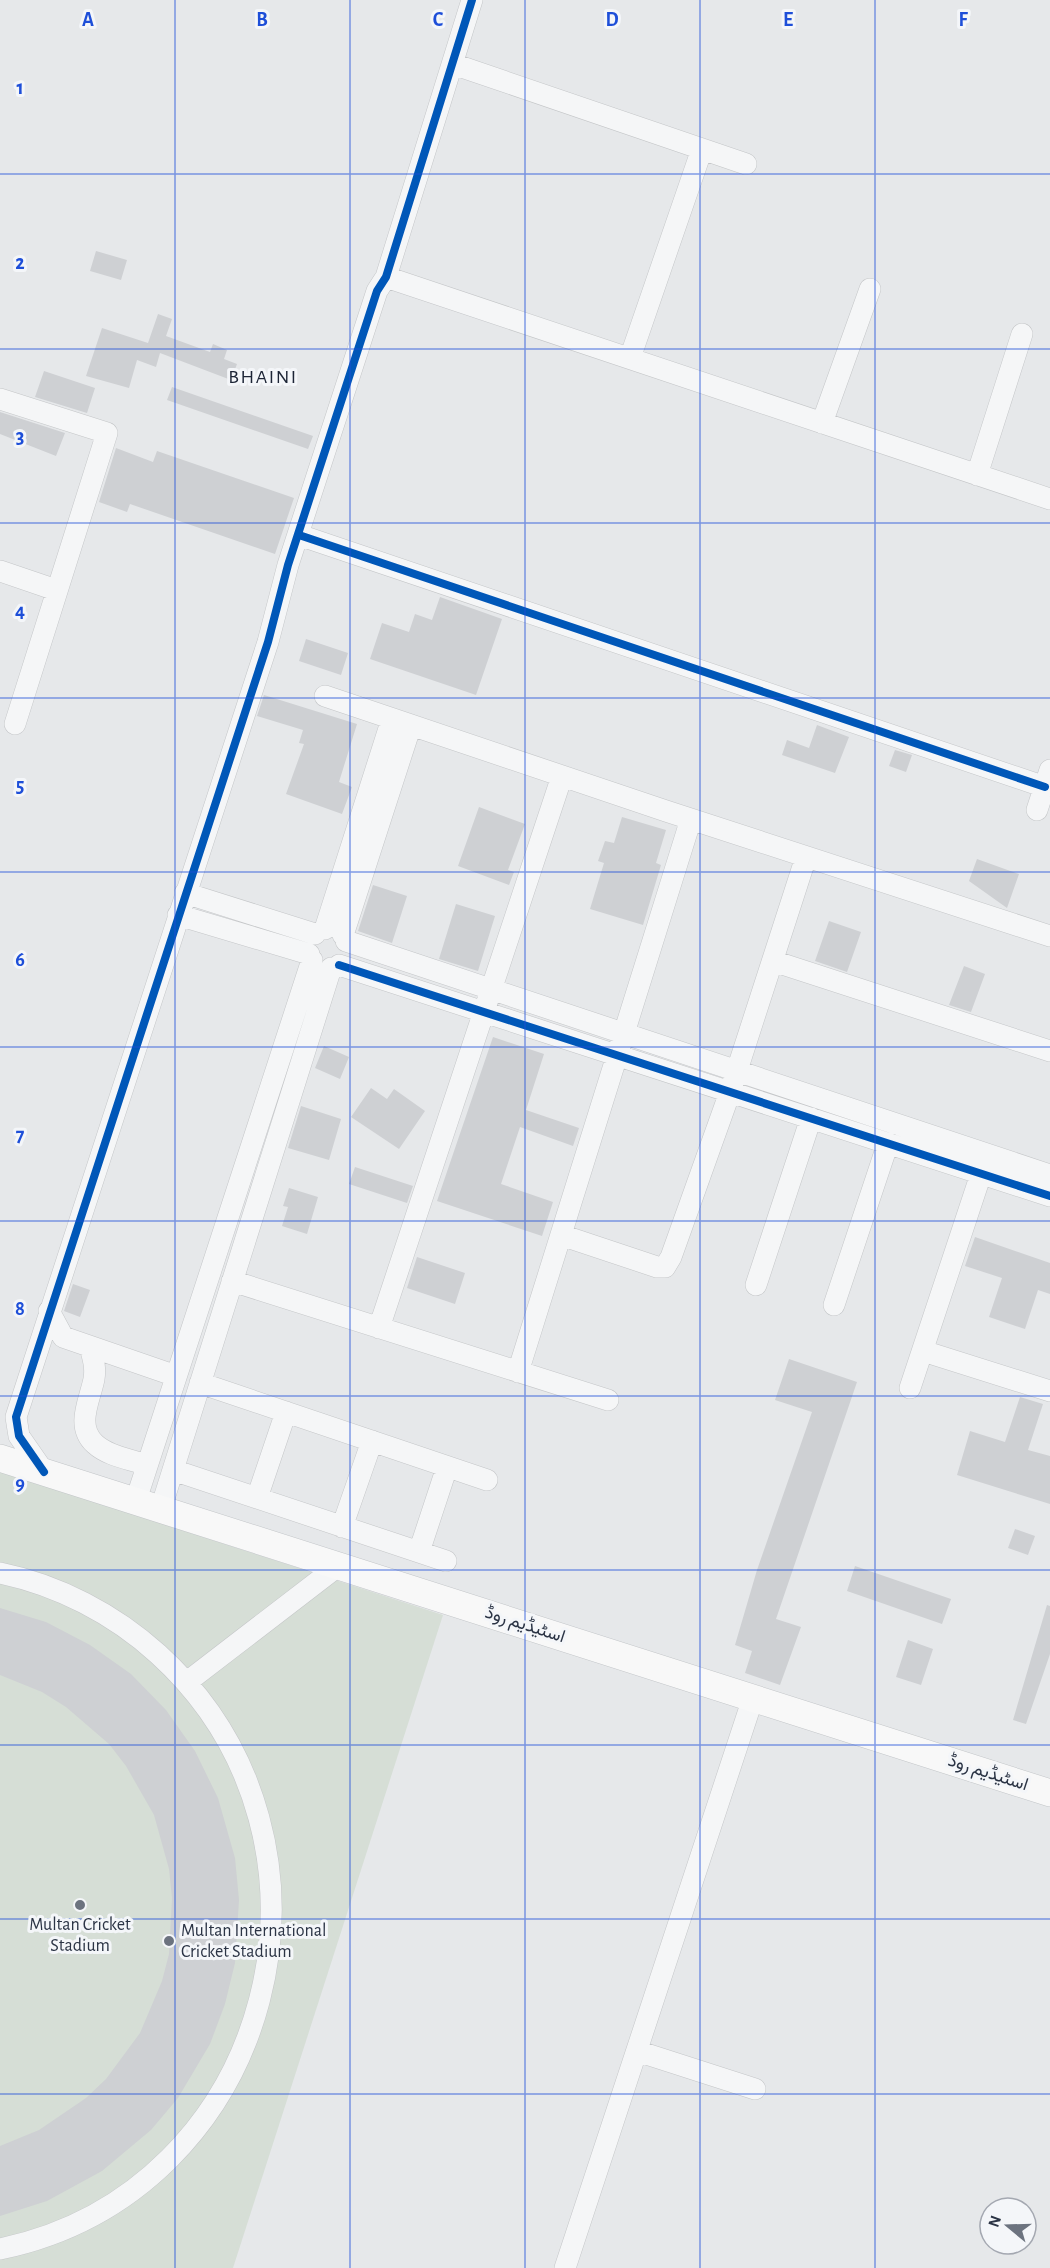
<svg xmlns="http://www.w3.org/2000/svg" width="1050" height="2268" font-family="'Alegreya Sans',Vazirmatn,sans-serif">
<style>
.green{fill:#d6ded6}
.building{fill:#ced0d3}
.lines{fill:none;stroke-linecap:round;stroke-linejoin:round}
.minor-casing{stroke:#c4c6c8;stroke-width:22}
.major-casing{stroke:#c2c5c8;stroke-width:28}
.minor{stroke:#f5f6f7;stroke-width:21}
.major{stroke:#f8f8f8;stroke-width:27}
.cycleway-casing{stroke:#f4f6f9;stroke-width:11}
.cycleway{stroke:#0057b8;stroke-width:8}
.grid{fill:none;stroke:#1d4ed8;stroke-width:1.5;stroke-opacity:0.55}
.poi-dot{fill:#6c737f;stroke:#f4f6f9;stroke-width:2}
.labels{text-anchor:middle;dominant-baseline:central;stroke-width:6;stroke-linejoin:round;paint-order:stroke}
.street-label{font-size:18px;fill:#2b3445;stroke:#f4f6f9}
.poi-label{font-size:18px;fill:#2b3445;stroke:#f4f6f9}
.neighbourhood-label{font-size:20px;letter-spacing:1.5px;fill:#1d2536;stroke:#f4f6f9}
.grid-label{font-size:20px;text-anchor:middle;font-weight:bold;fill:#1d4ed8;stroke:#f4f6f9;stroke-width:6;stroke-linejoin:round;paint-order:stroke}
</style>
<rect width="100%" height="100%" fill="#e6e8ea"/>
<path class="green" d="M0 1471 443 1615 233 2268H0Z"/>
<path class="building" d="M96 251 127 260 121 280 90 271Z
M158 314 172 319 166 336 210 352 213 344 227 350 224 359 237 364 231 380 160 353 156 367 137 360 129 388 86 376 102 328 148 343Z
M44 371 95 388 87 413 35 397Z
M172 387 313 436 308 449 167 400Z
M0 412 65 433 56 456 0 434Z
M116 448 153 462 157 451 294 498 275 554 130 504 127 512 99 502Z
M440 597 502 619 476 695 370 659 382 623 409 632 415 614 432 620Z
M306 639 348 653 341 675 299 661Z
M264 695 357 724 339 782 352 787 342 814 286 794 304 744 299 743 303 730 257 716Z
M817 725 849 737 835 773 782 755 787 740 809 748Z
M895 750 912 755 906 772 889 766Z
M479 807 525 824 508 870 514 872 509 885 458 866Z
M622 817 666 830 656 863 661 865 643 925 590 909 604 863 598 861 605 841 614 843Z
M977 859 1019 874 1007 908 969 881Z
M373 885 407 896 392 943 358 931Z
M456 904 495 916 478 971 439 959Z
M829 921 861 932 847 972 815 961Z
M964 966 985 974 971 1012 949 1005Z
M493 1037 544 1054 526 1110 579 1128 573 1146 520 1127 501 1184 553 1202 542 1236 437 1201Z
M324 1046 349 1057 340 1079 315 1068Z
M371 1088 387 1099 394 1089 425 1111 399 1149 351 1117Z
M301 1106 341 1119 329 1160 288 1148Z
M355 1167 413 1186 407 1203 349 1184Z
M289 1188 318 1197 307 1234 282 1226 288 1207 283 1206Z
M975 1237 1050 1263V1294L1038 1290 1025 1329 989 1317 1002 1278 965 1266Z
M417 1257 465 1273 455 1304 407 1288Z
M73 1284 90 1290 80 1317 64 1311Z
M789 1359 857 1382 776 1619 801 1627 780 1685 745 1673 752 1651 735 1645 757 1570 812 1412 775 1400Z
M1020 1397 1043 1404 1028 1450 1050 1456V1504L957 1475 970 1431 1005 1442Z
M1015 1529 1035 1536 1028 1555 1008 1548Z
M855 1566 951 1599 942 1624 847 1591Z
M1047 1605 1050 1606V1654L1026 1724 1013 1720Z
M0 1608 46 1622 90 1645 131 1674 166 1710 195 1751 218 1798 235 1858 239 1900 235 1963 225 2004 210 2044 178 2098 151 2130 102 2171 47 2201 0 2216V2146L39 2130 86 2098 106 2079 140 2033 162 1981 169 1954 172 1898 169 1869 154 1815 126 1766 109 1744 66 1707 42 1692 0 1675Z
M908 1640 933 1649 921 1685 896 1677Z"/>
<g class="lines">
<defs>
<path id="minor" d="M453 64 746 164
M386 277 1050 499
M630 358 702 149
M0 399 107 433 15 724
M822 423 870 289
M977 475 1022 334
M299 535 1045 787
M0 571 56 590
M325 696 666 811 1050 936
M1037 810 1050 770
M185 893 315 934
M178 915 309 954
M325 929 392 719
M343 935 411 725
M346 941 1050 1175
M773 961 1050 1051
M339 965 1050 1196
M561 1235 657 1267H665L671 1257 730 1092 806 857
M232 1281 608 1400
M756 1285 811 1118
M834 1305 888 1143
M49 1311 63 1337 176 1376
M379 1328 562 776
M90 1347C93 1358 96 1367 94 1379 90 1400 75 1426 95 1444 108 1456 130 1459 146 1465
M923 1351 1050 1391
M518 1372 691 819
M200 1383 487 1480
M910 1388 981 1174
M173 1470 446 1561
M44 1472 19 1436 16 1417 268 642 288 565 377 291 386 277 472 0
M257 1498 286 1412
M136 1500 312 960
M161 1508 331 968
M342 1527 372 1441
M419 1552 447 1467
M0 1573C58 1585 114 1614 158 1654 364 1841 275 2192 0 2249
M187 1682 338 1566
M637 2051 755 2089
M565 2268 753 1698"/>
<path id="major" d="M0 1458 1050 1793"/>
</defs>
<use href="#minor" class="minor-casing"/>
<use href="#major" class="major-casing"/>
<use href="#minor" class="minor"/>
<use href="#major" class="major"/>
<defs>
<path id="cycleway" d="M299 535 1045 787
M339 965 1050 1196
M44 1472 19 1436 16 1417 268 642 288 565 377 291 386 277 472 0"/>
</defs>
<use href="#cycleway" class="cycleway-casing"/>
<use href="#cycleway" class="cycleway"/>
</g>
<path class="grid" d="M175 0V2268M350 0V2268M525 0V2268M700 0V2268M875 0V2268M0 174H1050M0 349H1050M0 523H1050M0 698H1050M0 872H1050M0 1047H1050M0 1221H1050M0 1396H1050M0 1570H1050M0 1745H1050M0 1919H1050M0 2094H1050"/>
<g class="poi-dot">
<circle cx="80" cy="1905" r="6"/>
<circle cx="169" cy="1941" r="6"/>
</g>
<g class="labels">
<g class="street-label">
<text transform="translate(525 1625) rotate(18)">اسٹیڈیم روڈ</text>
<text transform="translate(988 1773) rotate(18)">اسٹیڈیم روڈ</text>
</g>
<g class="poi-label">
<text x="80" y="1925">Multan Cricket<tspan x="80" dy="21">Stadium</tspan></text>
<text x="181" y="1931" text-anchor="start">Multan International<tspan x="181" dy="21">Cricket Stadium</tspan></text>
</g>
<g class="neighbourhood-label">
<text x="263" y="377">BHAINI</text>
</g>
</g>
<g class="grid-label">
<text x="88" y="26">A</text>
<text x="262" y="26">B</text>
<text x="438" y="26">C</text>
<text x="612" y="26">D</text>
<text x="788" y="26">E</text>
<text x="963" y="26">F</text>
<text x="20" y="94">1</text>
<text x="20" y="269">2</text>
<text x="20" y="443">3</text>
<text x="20" y="617">4</text>
<text x="20" y="792">5</text>
<text x="20" y="966">6</text>
<text x="20" y="1141">7</text>
<text x="20" y="1315">8</text>
<text x="20" y="1490">9</text>
</g>
<g transform="translate(1008 2226) rotate(289)"><circle r="28" fill="#f4f6f9" stroke="#a4a8b1" stroke-width="1.5"/>
<path d="M0-4.5L10 22L0 15L-10 22Z" fill="#6c737f"/>
<text y="-9" font-size="16" font-weight="bold" text-anchor="middle" fill="#2b3445">N</text>
</g>
</svg>
